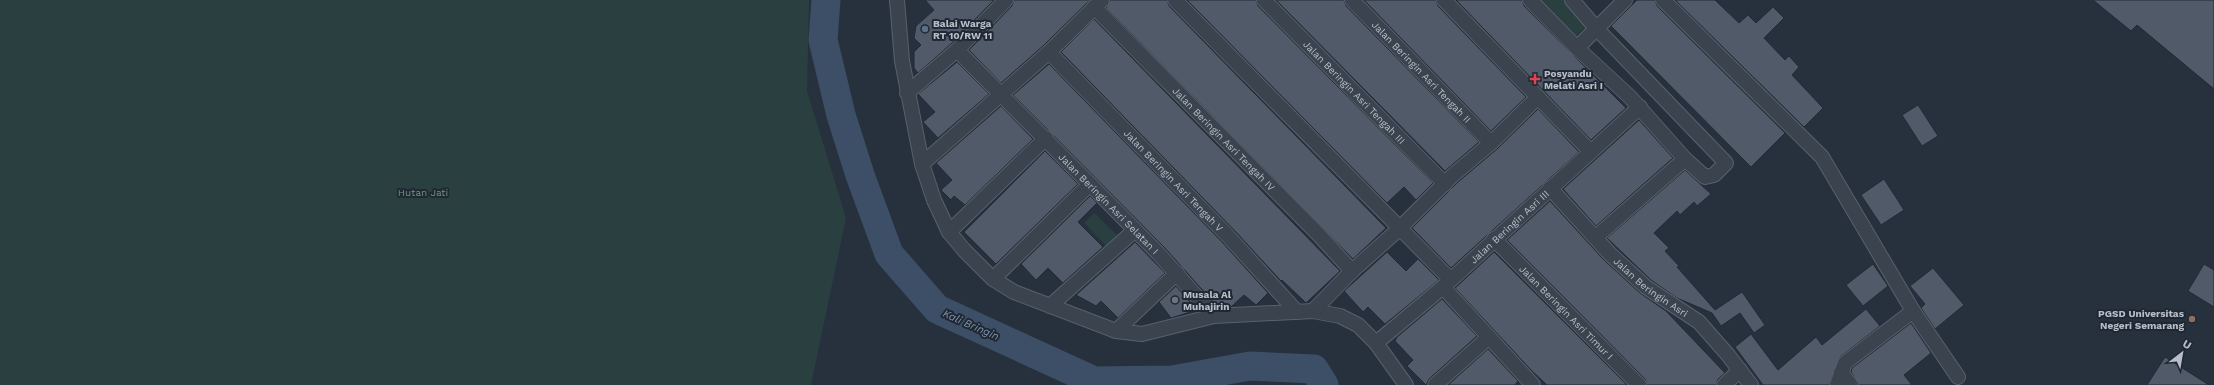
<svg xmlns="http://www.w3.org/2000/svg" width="2214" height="385" font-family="'Work Sans',sans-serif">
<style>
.green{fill:#2a3f40}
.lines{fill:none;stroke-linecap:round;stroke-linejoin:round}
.river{stroke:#3d4f66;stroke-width:29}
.building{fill:#505a69;stroke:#212a35}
.minor-casing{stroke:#58616c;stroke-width:16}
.minor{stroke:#3a434e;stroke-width:14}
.service-dot{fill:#5c6f8a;stroke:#1f2833;stroke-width:1.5}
.health-dot{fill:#e0444e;stroke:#1f2833;stroke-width:1.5}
.worship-dot{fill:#6b7280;stroke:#1f2833;stroke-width:1.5}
.education-dot{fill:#8d6e63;stroke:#1f2833;stroke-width:1.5}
.labels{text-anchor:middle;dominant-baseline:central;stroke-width:4;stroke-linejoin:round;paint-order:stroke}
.poi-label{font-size:10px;font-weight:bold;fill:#b7bec9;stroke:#1f2833;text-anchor:start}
.street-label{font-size:10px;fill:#b7bec9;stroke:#1f2833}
.park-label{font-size:10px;fill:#6f9878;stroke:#1f2833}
.water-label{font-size:11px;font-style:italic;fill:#8095af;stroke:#1f2833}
</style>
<rect width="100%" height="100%" fill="#27313e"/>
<path class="green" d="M0 0H809L807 91 846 218 811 385H0Z
M1542 0H1564L1588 24 1573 39 1538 4Z
M1094 213 1117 235 1106 246 1084 223Z"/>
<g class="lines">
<path class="river" d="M826 0 823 40 841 115 860 175 889 254 937 309 1094 381 1172 380 1250 366 1314 369 1324 385"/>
</g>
<path class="building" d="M925 0H994L951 44 918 73 914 68V52L921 45 914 38 916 26 934 10Z
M1014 0H1090L1043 46 1001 83 969 50 1012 6Z
M1110 0H1167L1169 6 1386 228 1353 259 1106 8Z
M1187 0H1256L1258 6 1433 183 1416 200 1404 187 1387 203Z
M1276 0H1344L1346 6 1479 142 1445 171Z
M1364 0H1436L1438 6 1526 97 1491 131Z
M1456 0H1522L1524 6 1626 108 1591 140Z
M1637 0H1655L1657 6 1785 133 1751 167 1611 26Z
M1675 0H1715L1739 23 1748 15 1756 23 1773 7 1784 18 1764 38 1785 60 1789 56 1799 67 1792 75 1823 108 1804 127Z
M2093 0H2214V89L2137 25 2131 31Z
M1094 19 1340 271 1306 303 1282 280 1281 281 1235 231 1061 52Z
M957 62 989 94 938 138 923 122 935 112 918 94Z
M1049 64 1223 243 1268 293 1256 305 1244 295 1231 307H1221L1217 303 1215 304 1164 247 1013 95Z
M1918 105 1938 136 1922 146 1902 115Z
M1001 106 1033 139 965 205 954 196 951 200 941 190 952 180 936 163Z
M1538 109 1579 152 1451 268 1412 228 1458 182 1497 149Z
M1639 120 1673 158 1596 226 1563 189Z
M1045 151 1078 184 996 264 964 232Z
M1685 170 1711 194 1697 206 1694 202 1680 215 1677 211 1654 233 1669 248 1665 251 1679 266 1677 267 1715 310 1742 292 1765 325 1754 333 1740 313 1721 326 1712 313 1677 298 1651 280 1607 238Z
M1884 179 1904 210 1881 225 1861 195Z
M1090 196 1097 203 1078 222 1103 247 1063 283 1048 268 1036 280 1021 264Z
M1550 201 1604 260 1640 293 1666 311 1725 373 1718 379 1716 385H1647L1645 379 1507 240Z
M1135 242 1165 273 1118 318 1101 301 1096 306 1076 295Z
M1387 252 1406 271 1418 259 1439 280 1385 324 1368 307 1363 312 1344 291Z
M1494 252 1627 385H1547L1531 370 1455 288Z
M1873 264 1888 286 1863 306 1846 285Z
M2204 264 2214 270V307L2188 291Z
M1933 268 1964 305 1935 329 1921 308 1925 304 1910 286Z
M1176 286 1197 310 1171 318 1159 302Z
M1442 299 1477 336 1429 379 1426 385 1407 366 1413 360 1395 341 1397 337Z
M1866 309 1880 326 1840 357 1829 385H1763L1735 347 1751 334 1778 370 1816 337 1822 345Z
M1911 323 1931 353 1904 375 1912 385H1859L1851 372 1852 368Z
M1488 349 1518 381 1515 385H1448Z
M2165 357 2209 385H2147Z"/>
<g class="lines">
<defs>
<g id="minor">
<path d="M897 0 902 61 922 164 934 200 949 232 964 250 993 279 1014 292 1116 331 1142 334 1214 316 1313 311 1340 316 1358 325 1376 343 1406 385"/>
<path d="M1175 0 1450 279"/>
<path id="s1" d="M1264 0 1445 184"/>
<path id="s2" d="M1352 0 1491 143"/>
<path d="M1444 0 1590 151"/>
<path d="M1530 0 1577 48 1630 97 1685 159"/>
<path d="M1572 0 1596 28 1726 163 1714 175 1705 177 1685 159 1596 237"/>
<path d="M1663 0 1822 157 1913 311 1845 363 1837 385"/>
<path id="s3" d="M1094 7 1320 236 1352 271"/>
<path d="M1577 48 1625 0"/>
<path id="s4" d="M957 50 1158 253 1214 316"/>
<path id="s5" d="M1049 52 1229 237 1297 312"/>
<path d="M907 93 957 50 1006 0"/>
<path d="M922 164 1049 52 1102 0"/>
<path id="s6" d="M1550 188 1610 254 1646 287 1699 322 1728 355 1751 385"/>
<path d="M949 232 1046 138"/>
<path id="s7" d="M1494 239 1639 385"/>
<path d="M993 279 1090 184"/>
<path d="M1443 287 1533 385"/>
<path d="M1050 306 1135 230"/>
<path d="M1313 311 1352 271 1399 229 1452 176 1491 143 1538 97"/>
<path d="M1913 311 1958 377"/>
<path d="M1116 331 1177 273"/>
<path id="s8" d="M1376 343 1443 287 1640 107"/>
<path d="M1841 373 1851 385"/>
<path d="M1435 385 1489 337"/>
<path d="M1724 385 1740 370"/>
</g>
</defs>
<use href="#minor" class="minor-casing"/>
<use href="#minor" class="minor"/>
</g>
<circle class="service-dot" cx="925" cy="29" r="4"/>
<path class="health-dot" d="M1533 73h4v4h4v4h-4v4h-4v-4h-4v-4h4z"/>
<circle class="worship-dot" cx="1175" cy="300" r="4"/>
<circle class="education-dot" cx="2192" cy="319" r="4"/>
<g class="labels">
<g class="poi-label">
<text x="933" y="23">Balai Warga<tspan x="933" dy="12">RT 10/RW 11</tspan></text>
<text x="1544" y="73">Posyandu<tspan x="1544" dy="12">Melati Asri I</tspan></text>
<text x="1183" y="294">Musala Al<tspan x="1183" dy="12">Muhajirin</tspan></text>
<text x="2184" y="313" text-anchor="end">PGSD Universitas<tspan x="2184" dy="12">Negeri Semarang</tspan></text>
</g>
<g class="street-label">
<text stroke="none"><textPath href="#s2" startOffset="100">Jalan Beringin Asri Tengah II</textPath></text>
<text stroke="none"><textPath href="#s1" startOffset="129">Jalan Beringin Asri Tengah III</textPath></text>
<text stroke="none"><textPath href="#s3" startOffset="185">Jalan Beringin Asri Tengah IV</textPath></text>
<text stroke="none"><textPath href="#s5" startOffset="179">Jalan Beringin Asri Tengah V</textPath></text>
<text stroke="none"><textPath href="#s4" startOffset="216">Jalan Beringin Asri Selatan I</textPath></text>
<text stroke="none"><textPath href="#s8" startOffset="177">Jalan Beringin Asri III</textPath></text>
<text stroke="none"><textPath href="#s6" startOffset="142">Jalan Beringin Asri</textPath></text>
<text stroke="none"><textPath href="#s7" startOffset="103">Jalan Beringin Asri Timur I</textPath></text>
</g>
<g class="park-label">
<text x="423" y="192">Hutan Jati</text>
</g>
<g class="water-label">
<text transform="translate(971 325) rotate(24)">Kali Bringin</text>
</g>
</g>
<g transform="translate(2182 353) rotate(31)" stroke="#1f2833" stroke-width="3" paint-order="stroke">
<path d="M0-3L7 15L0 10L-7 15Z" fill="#b7bec9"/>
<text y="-6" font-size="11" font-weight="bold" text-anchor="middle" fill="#b7bec9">U</text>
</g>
</svg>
